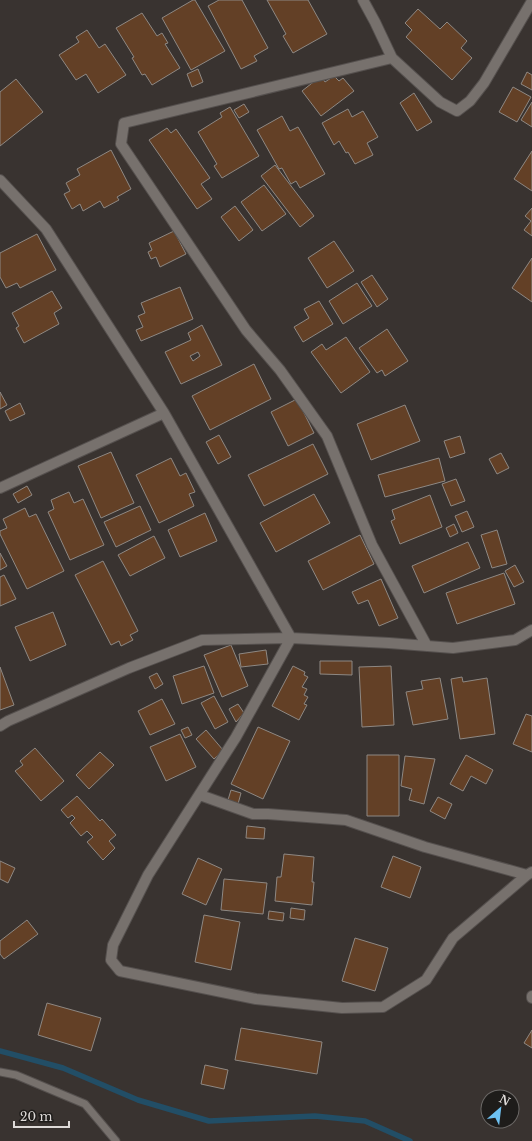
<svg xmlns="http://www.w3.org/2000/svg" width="532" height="1141" font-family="'Libre Baskerville',serif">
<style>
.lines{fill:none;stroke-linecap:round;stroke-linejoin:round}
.stream{stroke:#224e66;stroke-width:5.5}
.building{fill:#634026;stroke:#8e8883;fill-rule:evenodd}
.lane-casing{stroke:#55504e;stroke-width:9}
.street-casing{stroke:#55504e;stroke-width:12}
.lane{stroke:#77716d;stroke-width:7}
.street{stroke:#77716d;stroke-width:10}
</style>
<rect width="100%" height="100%" fill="#393330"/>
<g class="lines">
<path class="stream" d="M0 1051 63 1068 138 1100 209 1121 315 1116 365 1121 410 1141"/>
</g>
<path class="building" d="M193 0H195L225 51 191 70 162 18Z
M219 0H242L268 48 254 56 257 61 241 69 208 6Z
M267 0H308L327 34 293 53 283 36 286 34Z
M418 9 440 29 447 22 467 41 461 48 472 58 452 80 406 37 412 30 405 23Z
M142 13 157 36 162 33 168 43 165 44 180 68 152 85 145 74 142 75 132 58 134 57 116 28Z
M87 30 99 48 105 44 126 75 98 93 86 74 76 80 59 55 79 42 76 37Z
M198 69 203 82 192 87 187 74Z
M527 72 532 75V90L521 84Z
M321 76 325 82 334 76 339 81 343 78 354 91 321 116 302 91Z
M16 79 43 112 0 146V92Z
M513 87 531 97 517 122 499 112Z
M414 93 432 122 417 131 400 103Z
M532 102V127L521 120Z
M244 104 249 112 239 118 234 110Z
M230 107 259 156 222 178 214 166 217 164 198 132 222 117 220 113Z
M348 109 352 117 363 111 378 137 367 143 373 155 355 164 348 152 346 153 339 141 334 145 322 123Z
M282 116 290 131 298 127 325 174 300 188 296 181 291 184 282 168 279 169 257 130Z
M167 128 171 133 176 129 210 178 201 184 212 199 197 209 149 140Z
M111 150 131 189 117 197 119 200 104 208 100 201 83 211 80 204 72 209 64 194 70 191 66 183 80 175 77 169Z
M532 151V191L514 179Z
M275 165 314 216 300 227 261 176Z
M264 185 286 214 262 231 241 202Z
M235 206 253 230 239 241 221 217Z
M532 208V236L524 230 531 221 525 216Z
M174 231 186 254 160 267 156 257 151 259 148 252 152 250 149 243Z
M37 234 56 270 20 288 17 283 6 288 0 277V253Z
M334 241 354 271 327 288 308 258Z
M532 258V302L512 288Z
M372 275 388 299 377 307 361 282Z
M357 283 372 306 343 324 329 301Z
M180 287 193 319 141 341 136 330 143 327 138 316 145 313 141 303Z
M52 291 62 308 54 313 59 324 24 343 16 328 19 326 12 313Z
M319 301 333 324 303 342 294 327 309 318 304 309Z
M202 325 222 365 181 384 165 352 191 340 188 333ZM198 352 200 356 193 361 190 356Z
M387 329 408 361 385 376 382 370 377 373 359 348Z
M346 337 370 372 341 393 311 352 322 344 326 350Z
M254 364 271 399 210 430 192 396Z
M0 392 7 405 0 409Z
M297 399 314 433 288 446 271 412Z
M20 403 25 414 10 421 5 411Z
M405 405 420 441 371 460 357 424Z
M219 435 231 457 218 464 206 442Z
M460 436 465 453 450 458 444 441Z
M313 444 328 474 264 506 248 475Z
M111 452 134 503 101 518 78 466Z
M501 453 509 468 497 474 489 459Z
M171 458 180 476 186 473 195 492 189 494 194 506 159 523 136 475Z
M439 458 445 481 385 497 378 475Z
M456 479 465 501 451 506 442 484Z
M27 486 32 495 18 503 13 494Z
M69 492 74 503 83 499 104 545 70 560 48 512 54 509 51 500Z
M314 494 330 523 276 552 260 523Z
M430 495 442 527 400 544 391 521 395 519 392 510Z
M140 506 151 530 116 547 104 522Z
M25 508 29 517 36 514 64 571 27 589 0 534V531L7 528 3 519Z
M467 511 474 527 462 532 455 516Z
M205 513 217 541 180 557 168 530Z
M454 524 458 533 450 537 446 528Z
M497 530 507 564 492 568 481 535Z
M360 535 374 564 323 590 308 561Z
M154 536 165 558 130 576 118 555Z
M468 542 480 568 424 593 412 566Z
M0 553 7 566 0 570Z
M103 561 138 631 130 635 133 640 121 646 119 641 111 645 75 575Z
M515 565 524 582 514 587 505 571Z
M504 573 515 604 457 624 446 593Z
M4 575 16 599 0 606V577Z
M381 579 398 618 379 626 368 600 358 604 352 592Z
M53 612 66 645 30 661 15 627Z
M231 645 248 686 222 697 204 655Z
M266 650 268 664 241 667 239 654Z
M320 661H352V675L320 674Z
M204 666 214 693 182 704 173 676Z
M293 666 305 672 304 675 308 677 302 687 307 689 304 695 308 697 304 704 307 705 299 720 272 706Z
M391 666 394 725 362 727 359 667Z
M0 667 14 705 0 710Z
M157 673 163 684 155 689 149 677Z
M462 677 463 682 487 678 495 734 460 739 451 679Z
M440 678 448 719 413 725 406 692 423 689 421 681Z
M214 696 228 722 215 729 201 703Z
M162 699 175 724 150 735 138 711Z
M238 704 244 713 236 722 229 709Z
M526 714 532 716V752L513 744Z
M188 727 192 735 185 738 181 730Z
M258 727 290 741 263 799 231 784Z
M206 730 223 750 214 759 196 739Z
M180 734 196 767 166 781 150 747Z
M35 748 64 781 41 801 15 771 23 765 20 761Z
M100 752 114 765 89 789 76 775Z
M367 755H399V816H367Z
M466 755 493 770 486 784 471 776 463 791 450 784Z
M405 756 435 759 424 804 409 800 412 789 401 786Z
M231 790 241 793 238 804 228 800Z
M77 796 100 821 102 819 116 835 109 841 115 848 103 860 87 842 93 837 87 831 81 836 70 823 75 818 72 815 68 818 61 810Z
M438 797 452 804 445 819 430 811Z
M247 826 265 828 264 839 246 838Z
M284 854 314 857 312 882H314L312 905 275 901 277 877H281Z
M393 856 421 867 410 898 381 887Z
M198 858 222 869 206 905 182 894Z
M0 861 15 868 8 883 0 879Z
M224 879 267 883 263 914 221 910Z
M291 908 305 910 304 920 290 918Z
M269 911 284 913 283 921 268 919Z
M204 915 240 922 231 970 195 962Z
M27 920 38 934 4 959 0 954V941Z
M355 938 388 948 375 991 342 981Z
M47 1003 101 1018 91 1051 38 1035Z
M241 1028 322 1042 317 1074 235 1060Z
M532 1030V1048L524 1043Z
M205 1065 228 1070 224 1089 201 1084Z"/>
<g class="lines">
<defs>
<path id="lane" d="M0 1072 16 1075 85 1104 116 1141"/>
<path id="street" d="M363 0 375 22 392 58 440 102 457 111 470 101 484 83 532 1
M392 58 124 123 121 144 246 330 280 370 327 436 372 545 427 646
M0 180 46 229 164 413 291 638 236 737 148 875 113 945 111 960 120 971 256 999 342 1008 383 1007 426 980 453 938 527 875 532 872
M0 488 164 413
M0 726 8 721 129 668 202 640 291 638 389 643 453 648 515 640 532 630
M200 795 253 814H268L346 820 425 847 527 875
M532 996V998"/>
</defs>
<use href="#lane" class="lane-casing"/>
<use href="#street" class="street-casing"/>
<use href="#lane" class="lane"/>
<use href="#street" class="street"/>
</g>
<g transform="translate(500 1109) rotate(28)"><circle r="19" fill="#1e1c1a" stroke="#6b6866"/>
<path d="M0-3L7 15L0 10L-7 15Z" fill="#6ec2f3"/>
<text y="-6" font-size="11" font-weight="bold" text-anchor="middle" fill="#dedad8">N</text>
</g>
<path d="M14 1121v6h55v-6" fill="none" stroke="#dedad8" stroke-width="2"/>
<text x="20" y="1121" font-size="12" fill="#dedad8" stroke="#1e1c1a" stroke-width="3" paint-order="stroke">20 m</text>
</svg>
